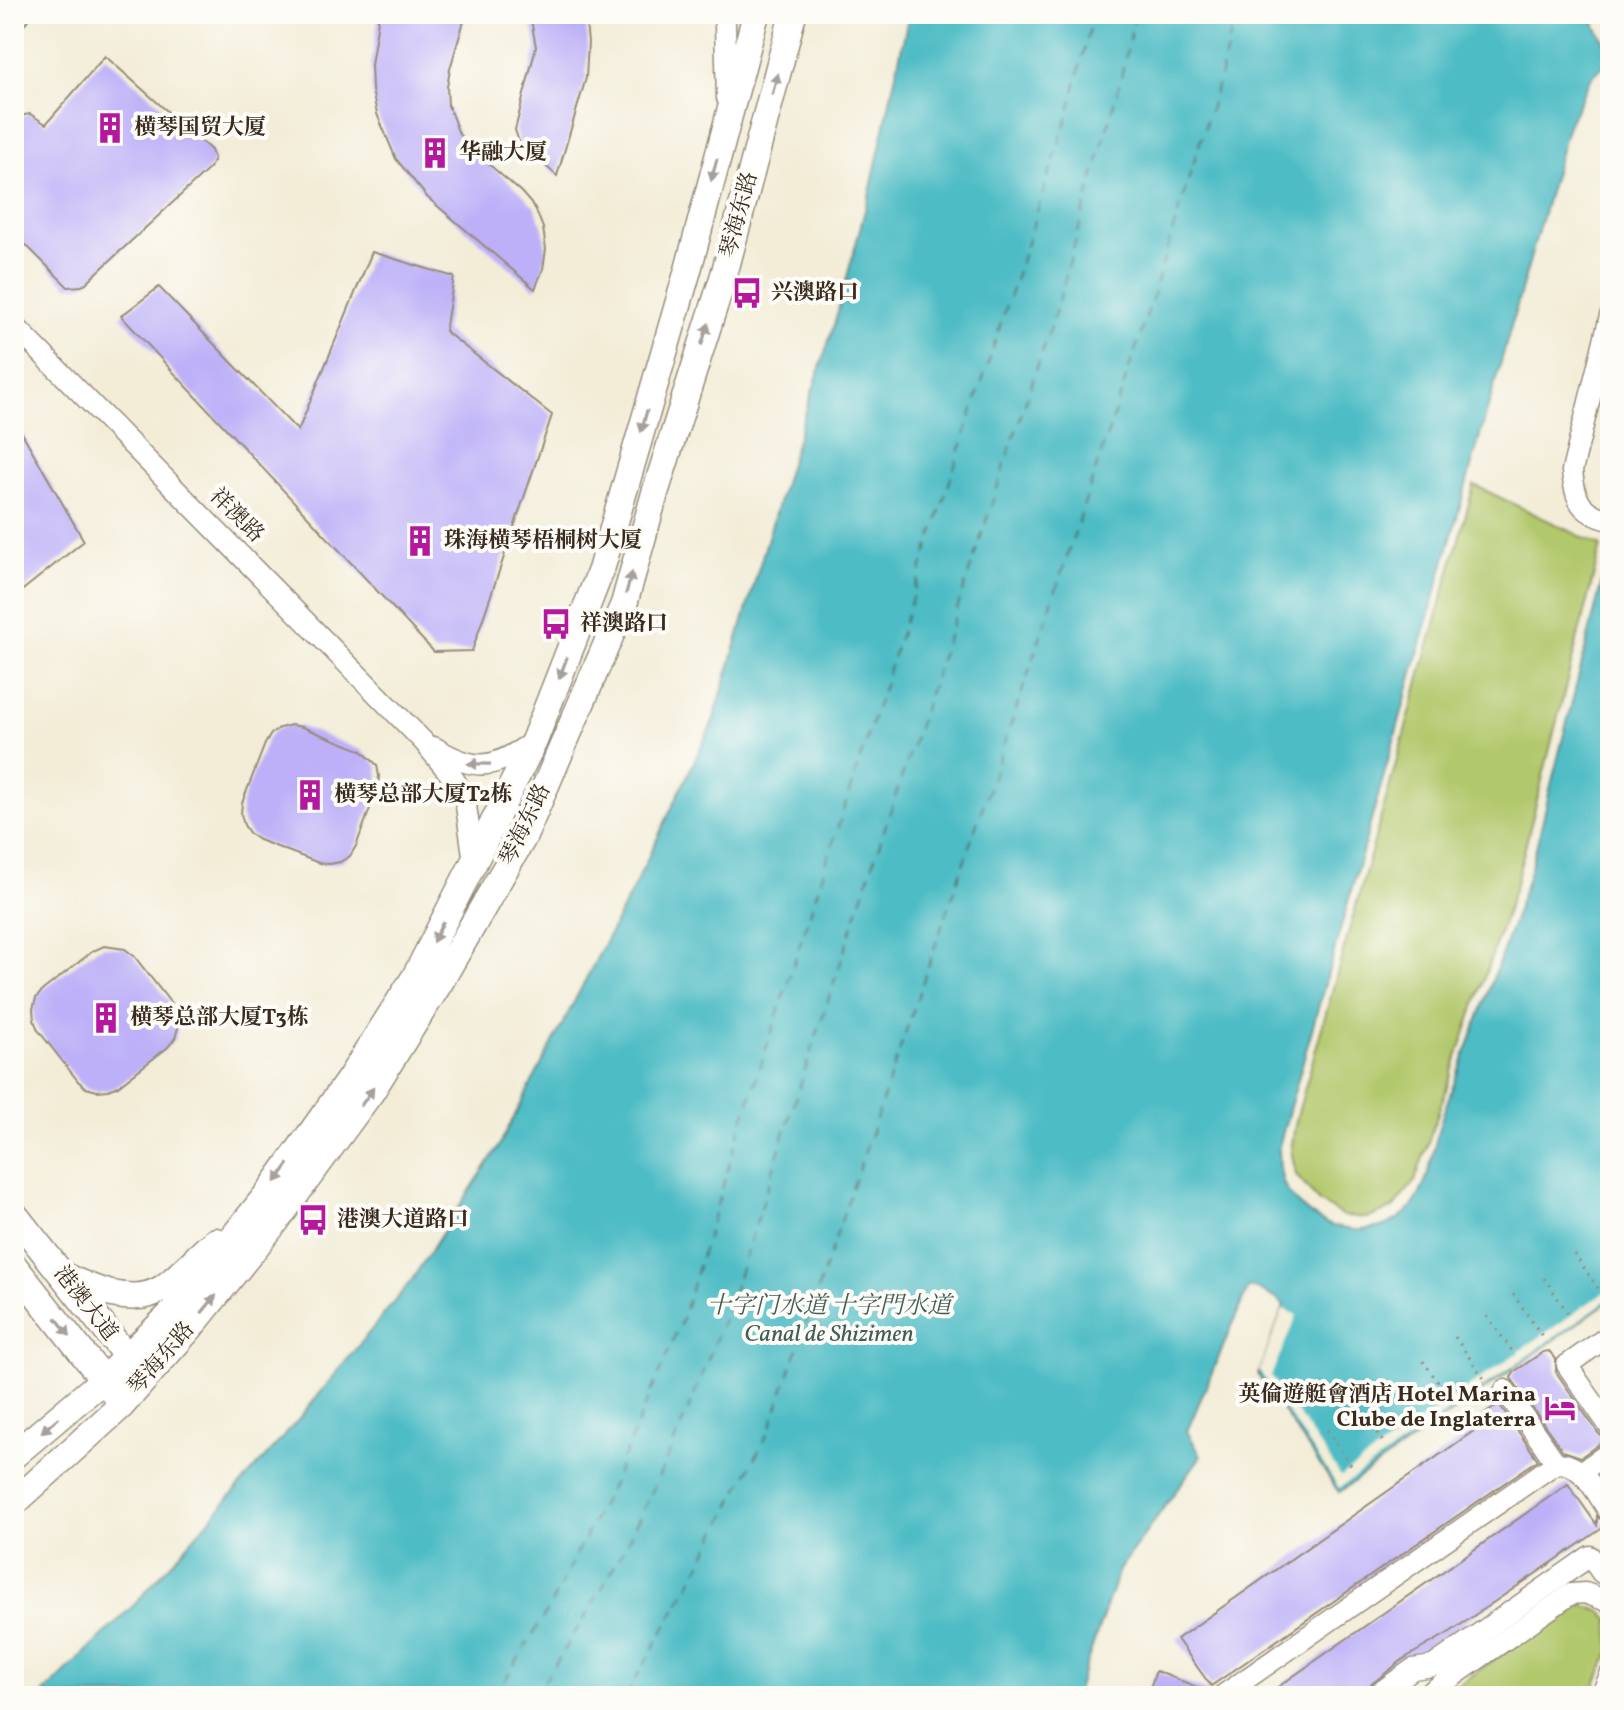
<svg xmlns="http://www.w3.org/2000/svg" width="1624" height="1710" font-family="Vollkorn,'Noto Serif SC',serif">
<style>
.green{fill:#b2c86c;stroke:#767945;stroke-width:2}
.water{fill:#4ebcc5;stroke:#447372;stroke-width:2}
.pier{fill:#f3edd8}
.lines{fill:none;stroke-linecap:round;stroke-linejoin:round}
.ferry{stroke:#425d58;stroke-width:2;stroke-dasharray:10 8;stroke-linecap:butt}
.building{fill:#bdb0f8}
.minor-casing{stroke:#978c7b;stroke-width:23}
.major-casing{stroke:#978c7b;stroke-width:29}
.path{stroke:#978c7b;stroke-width:3;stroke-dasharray:2 6;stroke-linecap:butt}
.minor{stroke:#fff;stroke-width:20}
.major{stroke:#fff;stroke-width:26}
.oneway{fill:#a79f9a}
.labels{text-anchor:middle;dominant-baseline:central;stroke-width:8;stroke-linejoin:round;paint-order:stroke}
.poi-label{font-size:22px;font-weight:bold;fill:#3b2a1e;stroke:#fdfcf7;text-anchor:start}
.street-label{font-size:22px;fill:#3b2a1e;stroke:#fdfcf7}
.water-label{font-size:24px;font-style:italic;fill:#425d58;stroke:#fdfcf7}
</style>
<rect width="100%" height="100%" fill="#fdfcf7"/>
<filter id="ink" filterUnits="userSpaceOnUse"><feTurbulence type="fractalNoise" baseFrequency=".0125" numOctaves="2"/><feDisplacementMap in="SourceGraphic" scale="16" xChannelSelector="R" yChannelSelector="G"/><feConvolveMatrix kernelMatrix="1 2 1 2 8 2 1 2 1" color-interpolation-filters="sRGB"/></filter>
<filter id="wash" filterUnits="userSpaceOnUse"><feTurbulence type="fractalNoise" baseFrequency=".006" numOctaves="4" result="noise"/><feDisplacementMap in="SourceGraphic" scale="32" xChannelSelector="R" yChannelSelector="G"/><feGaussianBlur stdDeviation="1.8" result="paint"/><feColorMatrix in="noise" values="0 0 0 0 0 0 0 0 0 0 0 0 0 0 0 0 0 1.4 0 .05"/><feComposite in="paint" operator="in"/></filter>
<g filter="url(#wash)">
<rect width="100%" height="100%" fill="#f3edd8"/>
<path class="green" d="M1474 485 1601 546 1515 887 1415 1181 1393 1208 1368 1218 1343 1216 1318 1201 1296 1175 1291 1150 1296 1120Z
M1580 1604 1603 1612 1610 1620V1651L1591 1696H1443L1568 1607Z"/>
<path class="water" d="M909 14H1591C1595 33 1612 41 1607 62L1591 78 1568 125 1279 1146C1279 1179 1282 1193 1309 1213 1337 1235 1382 1237 1409 1210 1431 1187 1433 1143 1443 1114 1471 1036 1502 959 1527 880 1537 848 1544 814 1552 781 1569 714 1586 648 1602 581L1610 575V1300L1339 1492 1258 1375 1284 1306 1279 1300 1254 1287 1248 1288 1187 1431 1201 1456 1119 1570 1075 1696H41L135 1604 299 1419 411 1281 499 1146 635 885 713 722 802 423 835 322 871 188Z"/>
<path class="pier" d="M1610 1288V1298L1339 1488 1259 1371 1283 1309 1297 1315 1271 1376 1341 1476Z"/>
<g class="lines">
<path class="ferry" d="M495 1696 548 1610 613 1482 682 1319 738 1136 1068 116 1093 14
M534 1696C565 1649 597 1600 623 1550 692 1417 742 1274 785 1131L1059 300 1120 82 1135 14
M626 1696 696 1573 770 1429 1024 686 1145 321 1221 74 1236 14"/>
</g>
<g id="blocks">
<path class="building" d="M379 14H466L450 69 447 87 448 105 459 134 469 147 521 192 535 208 543 228 546 249 543 269 535 289 427 197 396 159 377 114 372 90 371 65Z
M530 14H584L586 24 588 42 586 78 557 176 519 142 515 130 536 47Z
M105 56 211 150 214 159 210 168 87 282 82 286 68 287 14 233V123L19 116 30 114 46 124Z
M372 252 454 277 445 331 552 415 472 651 434 652 121 316 159 287 298 431Z
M14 419 84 541 14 597Z
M291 725 302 727 361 750 377 765 379 776 378 787 356 846 350 856 340 862 330 864 319 863 259 840 250 834 244 825 241 814 242 803 265 744 271 734 280 728Z
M104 946 125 949 134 956 173 1006 178 1028 175 1038 168 1047 118 1086 108 1090 97 1091 86 1088 78 1081 38 1030 34 1020 33 1009 36 998 43 990 93 951Z
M1549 1351 1556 1359V1372L1599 1434 1606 1439 1581 1457 1563 1451 1511 1378 1514 1372 1543 1352Z
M1499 1404 1538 1460 1211 1686 1177 1639 1485 1423 1481 1417Z
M1568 1484 1597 1525V1516L1607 1525 1450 1632 1405 1658 1356 1696H1265Z
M1156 1671 1210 1692 1209 1696H1147Z"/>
</g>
</g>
<g filter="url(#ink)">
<use href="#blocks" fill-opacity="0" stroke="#978c7b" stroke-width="2"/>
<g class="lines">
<defs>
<path id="minor" d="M723 14 725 24 727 98
M14 21 19 14
M1610 316 1572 471C1575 500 1580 513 1610 520
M14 325 423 741 454 779 465 799 474 862
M434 747C476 773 494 769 534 741
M1610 1335 1567 1365 1610 1427
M1505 1390 1556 1463C1583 1462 1596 1493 1610 1513
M1581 1472 1610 1452
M1222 1696 1556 1463
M1375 1696 1413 1669 1433 1666 1590 1556 1601 1572 1610 1579
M1432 1696V1691L1571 1594 1585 1593 1610 1602
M1601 1696 1610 1675"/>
<path id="major" d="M14 1214 136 1368
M14 1266 113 1392
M66 1277C95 1290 134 1307 163 1288 182 1275 197 1255 216 1241
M14 1455 104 1379 175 1310 269 1192 349 1080 415 977 474 862 534 741 601 570 688 270 756 14
M14 1503 122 1405 190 1328 277 1220 371 1092 440 982 524 836 624 604 655 493 724 275 793 14"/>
</defs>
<use href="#minor" class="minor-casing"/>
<use href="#major" class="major-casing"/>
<path class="path" d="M1607 1232 1610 1236
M1574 1254 1602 1294
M1544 1278 1570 1316
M1513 1294 1542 1336
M1487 1316 1515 1355
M1455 1337 1485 1380
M1423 1361 1451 1400
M1391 1384 1418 1422
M1359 1406 1385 1445
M1327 1430 1353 1468"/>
<use href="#minor" class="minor"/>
<use href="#major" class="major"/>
</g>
<defs><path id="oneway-solid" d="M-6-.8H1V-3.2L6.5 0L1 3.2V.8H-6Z" transform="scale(2)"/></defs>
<g class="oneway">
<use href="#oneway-solid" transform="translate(775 84) rotate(-75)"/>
<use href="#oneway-solid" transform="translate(714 170) rotate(105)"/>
<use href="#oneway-solid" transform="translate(705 334) rotate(-72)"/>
<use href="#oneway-solid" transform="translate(644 421) rotate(106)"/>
<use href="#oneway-solid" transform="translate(629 583) rotate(-74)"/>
<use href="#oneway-solid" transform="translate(563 668) rotate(111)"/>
<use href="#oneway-solid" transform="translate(479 764) rotate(-179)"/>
<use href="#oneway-solid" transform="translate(438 932) rotate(117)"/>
<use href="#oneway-solid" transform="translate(367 1097) rotate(-55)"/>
<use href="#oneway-solid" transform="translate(282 1173) rotate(126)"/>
<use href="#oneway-solid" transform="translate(209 1304) rotate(-51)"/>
<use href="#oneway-solid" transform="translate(63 1327) rotate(52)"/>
<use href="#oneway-solid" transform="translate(50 1425) rotate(139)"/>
</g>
</g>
<defs>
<symbol id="building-bare" viewBox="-9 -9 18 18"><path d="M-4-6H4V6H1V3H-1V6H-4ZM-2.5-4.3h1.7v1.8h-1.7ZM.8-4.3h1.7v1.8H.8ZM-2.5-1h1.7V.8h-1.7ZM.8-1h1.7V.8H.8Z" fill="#b5179e" stroke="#fdfcf7" stroke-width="2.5" paint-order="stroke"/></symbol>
<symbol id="bus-bare" viewBox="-9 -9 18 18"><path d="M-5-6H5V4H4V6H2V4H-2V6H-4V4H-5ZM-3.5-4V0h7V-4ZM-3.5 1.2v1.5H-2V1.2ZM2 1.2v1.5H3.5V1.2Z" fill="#b5179e" stroke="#fdfcf7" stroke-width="2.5" paint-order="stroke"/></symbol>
<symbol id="hotel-bare" viewBox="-9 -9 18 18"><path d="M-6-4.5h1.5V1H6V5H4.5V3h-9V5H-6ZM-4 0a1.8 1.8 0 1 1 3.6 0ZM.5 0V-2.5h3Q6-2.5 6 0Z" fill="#b5179e" stroke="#fdfcf7" stroke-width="2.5" paint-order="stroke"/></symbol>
</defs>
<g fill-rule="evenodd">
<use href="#building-bare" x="88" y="106" width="44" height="44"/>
<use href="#building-bare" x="413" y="131" width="44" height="44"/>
<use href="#bus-bare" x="725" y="271" width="44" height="44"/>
<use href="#building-bare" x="398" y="519" width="44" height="44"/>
<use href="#bus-bare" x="534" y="602" width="44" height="44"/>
<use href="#building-bare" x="288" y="773" width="44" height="44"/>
<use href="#building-bare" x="84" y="996" width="44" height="44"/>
<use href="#bus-bare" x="291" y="1198" width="44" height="44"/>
<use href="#hotel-bare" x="1538" y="1386" width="44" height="44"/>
</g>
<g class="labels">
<g class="poi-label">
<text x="134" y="128">横琴国贸大厦</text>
<text x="459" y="153">华融大厦</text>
<text x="771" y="293">兴澳路口</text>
<text x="444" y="541">珠海横琴梧桐树大厦</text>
<text x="580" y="624">祥澳路口</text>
<text x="334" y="795">横琴总部大厦T2栋</text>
<text x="130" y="1018">横琴总部大厦T3栋</text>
<text x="337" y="1220">港澳大道路口</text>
<text x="1536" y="1395" text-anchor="end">英倫遊艇會酒店 Hotel Marina<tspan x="1536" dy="25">Clube de Inglaterra</tspan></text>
</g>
<g class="street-label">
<text transform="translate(740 215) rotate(-75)">琴海东路</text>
<text transform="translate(236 516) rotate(45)">祥澳路</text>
<text transform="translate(526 825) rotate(-64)">琴海东路</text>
<text transform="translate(85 1304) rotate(52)">港澳大道</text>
<text transform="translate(162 1359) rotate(-49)">琴海东路</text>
</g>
<g class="water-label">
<text x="829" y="1307">十字门水道 十字門水道<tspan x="829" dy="28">Canal de Shizimen</tspan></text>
</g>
</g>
<rect width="1624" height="1710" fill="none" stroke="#fdfcf7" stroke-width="48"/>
</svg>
